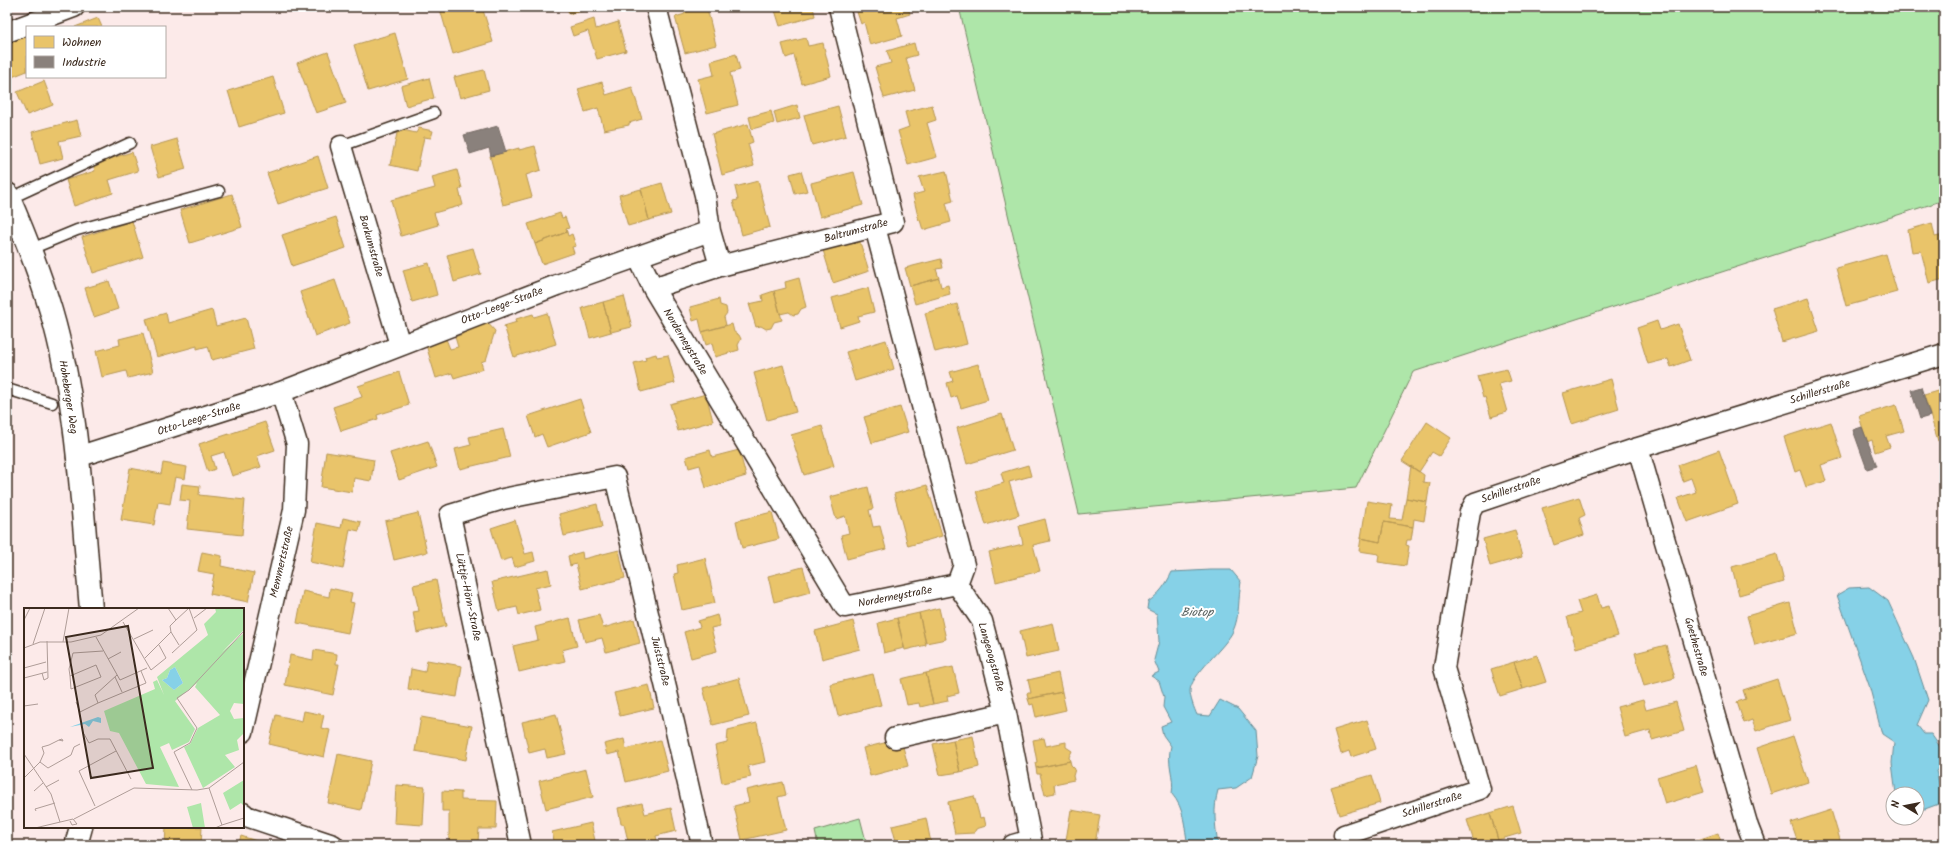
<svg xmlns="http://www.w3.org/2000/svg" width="1951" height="852" font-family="Kalam,sans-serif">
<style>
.green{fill:#aee6a9;stroke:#748864}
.water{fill:#86d1e7;stroke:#688e97}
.homes{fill:#e9c46a;stroke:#b59653}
.industry{fill:#8a817c;stroke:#726760}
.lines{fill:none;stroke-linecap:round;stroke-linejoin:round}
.lane-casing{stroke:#3b2a1e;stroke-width:13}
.street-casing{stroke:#3b2a1e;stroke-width:23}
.secondary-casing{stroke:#3b2a1e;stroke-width:25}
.lane{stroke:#fff;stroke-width:10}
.street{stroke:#fff;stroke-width:20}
.secondary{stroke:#fff;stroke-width:22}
.labels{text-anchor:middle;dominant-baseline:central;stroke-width:4;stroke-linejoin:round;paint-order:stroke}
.street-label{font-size:11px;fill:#3b2a1e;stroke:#fff}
.water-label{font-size:12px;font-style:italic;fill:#525c5a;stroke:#fff}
.inset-road{fill:none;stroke:#af9d98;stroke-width:1}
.view{fill:#3b2a1e;fill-opacity:0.15;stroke:#3b2a1e;stroke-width:2}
.inset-edge{fill:none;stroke:#3b2a1e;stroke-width:2}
</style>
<rect width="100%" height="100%" fill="#fceae9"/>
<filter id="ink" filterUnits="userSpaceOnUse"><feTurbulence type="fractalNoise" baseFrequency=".025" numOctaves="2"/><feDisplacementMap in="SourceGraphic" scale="8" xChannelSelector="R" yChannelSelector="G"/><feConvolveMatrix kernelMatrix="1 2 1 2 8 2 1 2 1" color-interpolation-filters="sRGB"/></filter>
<g filter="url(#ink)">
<path class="green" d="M959 7H1944V200L1413 372 1356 488 1079 514Z
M860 818 867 845H818L815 831Z"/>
<path class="water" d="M1211 570H1231L1241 582C1238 598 1240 616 1233 631 1226 647 1190 676 1190 691 1190 698 1194 708 1197 715L1210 716 1220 700 1238 709 1256 731 1258 756 1252 777 1236 788 1218 790C1213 808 1215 826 1218 845H1188C1184 827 1185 809 1172 794 1175 776 1166 764 1171 746L1163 735 1161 726 1171 722 1163 707 1164 697 1159 681 1151 676 1159 672 1154 660 1159 641 1157 614 1147 609 1148 602C1159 594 1166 585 1172 572Z
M1869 587 1888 601 1914 658 1928 700 1917 725 1924 734H1931L1943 751V763L1936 771 1944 802 1925 809H1917V794H1896L1892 763 1894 742 1882 734 1869 685 1837 595 1849 588Z"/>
<path class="homes" d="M446 7H482L493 42 453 54 440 9Z
M567 7H599L569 14Z
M683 7H710L707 8 716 45 685 53 675 17 685 14Z
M774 7H813L815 16 780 26Z
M860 7H908L910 14 897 18 902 36 870 45 864 22 861 24 857 12 861 11Z
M98 18 102 27H75Z
M594 19 596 29 618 22 626 51 597 59 588 31 573 36 570 27Z
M27 33V71L7 79V37Z
M395 33 408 79 368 91 354 45Z
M806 38 808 46 823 43 831 76 802 84 794 55 786 58 782 44Z
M914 43 917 55 906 58 915 90 884 98 875 67 891 63 887 51Z
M328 52 346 103 316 113 297 63Z
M736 54 740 70 730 73 738 105 707 113 698 79 714 75 711 61Z
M484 70 489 90 460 98 454 77Z
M273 77 284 113 239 127 228 91Z
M429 78 434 98 406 106 401 86Z
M44 81 53 105 27 115 17 92Z
M602 82 606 95 632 87 642 119 629 123V125L604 130 598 108 585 112 578 89Z
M797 105 800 118 777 124 774 112Z
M932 105 936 120 927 123 937 157 908 165 898 131 909 127 905 112Z
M838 106 846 136 812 145 804 115Z
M771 111 774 123 752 129 749 117Z
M77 120 81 136 59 141 63 158 40 164 32 132Z
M748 124 753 142 748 144 754 166 722 175 712 134Z
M419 128 433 131 431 138 424 137 417 171 390 165 398 129 416 133Z
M177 139 186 169 159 177 150 147Z
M535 146 541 170 526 175 532 197 503 205 490 156 519 148V150Z
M132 152 138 171 109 180 113 193 74 206 66 180 95 171 93 164Z
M318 156 328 188 278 204 267 173Z
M457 170 462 188 459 190 463 205 434 213 438 225 401 236 391 200 435 188 432 177Z
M801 171 807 191 795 194 790 174Z
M946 171 953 201 946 203 951 222 923 230 920 220 919 221 913 195 924 192 919 177Z
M854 172 863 205 820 217 811 183Z
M758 181 770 227 742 235 733 201 738 200 735 187Z
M662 183 671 214 649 220 641 189Z
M641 189 649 220 628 226 619 195Z
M232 194 242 227 190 243 180 210Z
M560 213 562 218 565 217 569 228 566 229 567 232 535 244 528 224Z
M336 217 346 248 292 266 282 235Z
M132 221 143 257 93 273 82 237Z
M1932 223 1935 237 1944 235V279L1929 283 1921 251 1912 252 1908 230Z
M567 232 568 236 572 234 576 246 572 247 574 253 542 264 535 244Z
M859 239 869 271 833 283 823 250Z
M473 248 481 274 454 282 447 255Z
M1886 254 1897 292 1846 306 1836 268Z
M941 259 943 268 936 269 939 278 910 286 905 268Z
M429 263 437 295 412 302 403 270Z
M799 278 806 307 801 309 798 314 793 315 789 312 780 314 774 291 786 288 785 282Z
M939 278 941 287 948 285 950 294 915 304 910 286Z
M335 280 350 323 315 336 300 292Z
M109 281 118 309 94 317 85 288Z
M868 288 874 312 858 316 859 321 840 327 832 298Z
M774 291 782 320 774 322 771 328 766 329 761 326 756 327 749 304 763 301 762 295Z
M624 296 632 327 611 332 603 302Z
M1808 298 1819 331 1782 342 1772 309Z
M719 299 720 305 726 307 727 313 724 317 726 325 702 332 699 319 693 321 690 307Z
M603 302 611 332 590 338 582 308Z
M957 304 967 344 935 352 925 313Z
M212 310 216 326 246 318 254 349 212 360 208 346 197 349V346L157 357 146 319 166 313 168 323Z
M547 313 556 344 514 357 504 326 517 322 516 319 533 314 534 317Z
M485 320 495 331 486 360 481 362 483 369 454 378 452 373 436 378 426 345 446 339 450 349 458 347 455 337 463 334 461 327Z
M1657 321 1660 330 1678 324 1690 360 1671 367 1668 359 1648 364 1637 328Z
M732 324 734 332 739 335 741 339 738 345 739 350 715 357 712 343 706 345 702 332Z
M143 333 153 372 128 378 126 371 102 377 96 351 120 345 119 339Z
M886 340 894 369 855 381 846 352Z
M656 354 657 357 668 355 675 383 641 392 634 363 646 360 645 357Z
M978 364 988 400 961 408 957 396 951 398 947 383 953 381 950 372Z
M783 365 796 412 767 420 754 373Z
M1507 369 1511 381 1499 384 1507 412 1491 417 1485 397 1483 398 1477 376Z
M399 372 409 405 377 415 378 419 341 431 333 407 362 397 358 386Z
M1611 379 1619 409 1572 424 1563 393Z
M1944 389V439L1938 441 1924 395Z
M706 394 713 421 678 431 670 404Z
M580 399 591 432 547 447 542 434 535 437 528 416Z
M1896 405 1904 431 1886 436 1890 447 1875 452 1872 440 1867 442 1859 416Z
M900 407 908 432 872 443 864 417Z
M1002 414 1013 450 967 464 957 428Z
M265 422 275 450 257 456 261 467 232 476 224 452 211 456 215 469 208 472 199 444Z
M1427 422 1451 438 1439 456 1432 452 1419 472 1402 461Z
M1831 422 1842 458 1821 465 1826 481 1806 487 1800 470 1795 472 1784 437Z
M822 426 834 466 804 475 791 435Z
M503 429 510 457 460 469 455 449 471 445 469 437Z
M428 441 437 467 399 480 390 453Z
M710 450 712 457 739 450 746 476 706 488 700 465 689 468 686 457Z
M1719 450 1738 504 1687 522 1678 498 1696 492 1691 478 1683 481 1678 465Z
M326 452 374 460 371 481 354 478 352 492 321 487Z
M163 463 187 467 185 479 175 477 170 504 158 502 154 525 121 520 130 468 161 474Z
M1028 465 1031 476 1009 482 1019 515 986 525 976 491 1004 483 1001 473Z
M1411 466 1424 475 1423 482 1430 483 1427 502 1406 498Z
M182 484 200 486 199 495 245 500 242 535 187 529 190 501 180 500Z
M927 485 942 536 908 546 894 494Z
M868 487 873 509 869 510 873 527 880 526 886 549 847 559 841 535 849 533 845 516 836 519 830 497Z
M1579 497 1585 515 1579 518 1584 535 1554 545 1542 508Z
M1406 498 1427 502 1424 521 1414 519 1413 527 1384 522 1380 542 1361 538 1367 501 1392 505 1390 519 1402 520Z
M597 504 602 527 564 536 559 514Z
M772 512 779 539 742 548 736 521Z
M418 513 427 552 394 560 385 521Z
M343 518 361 522 359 531 350 529 343 569 310 562 317 523 341 528Z
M1045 519 1050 541 1033 545 1040 571 996 582 989 552 1023 544 1019 526Z
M515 520 525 554 533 552 535 561 515 567 512 558 501 561 491 528Z
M1384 522 1413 527 1411 540H1407L1406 545 1409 546 1406 566 1378 562 1379 554 1359 551 1361 538 1380 542Z
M1515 530 1522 557 1490 566 1483 539Z
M619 550 625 578 582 589 576 564 570 566 568 556 582 552 583 559Z
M202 552 222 556 221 566 254 573 248 602 210 594 214 574 198 571Z
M1777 554 1784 582 1739 595 1732 567Z
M705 558 715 603 682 610 674 574 678 573 677 565Z
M803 567 810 592 774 602 768 576Z
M548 569 551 584 535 588 540 610 519 615 517 607 499 611 492 582Z
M436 580 446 626 417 633 413 612 419 611 413 585Z
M330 588 352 593 350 602 354 603 348 633 297 623 303 591 329 597Z
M1597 595 1601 608 1609 606 1618 636 1576 648 1567 617 1581 613 1577 601Z
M1790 603 1798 633 1755 645 1747 616Z
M939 608 946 639 926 643 919 613Z
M919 613 926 645 905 650 897 618Z
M599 615 603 628 634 619 640 643 606 652 602 638 585 642 579 620Z
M717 615 720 626 711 628 717 651 691 658 684 632 700 627 698 621Z
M570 618 577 646 562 650 565 661 519 672 513 646 538 640 535 627Z
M897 618 904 648 884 653 878 623Z
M853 621 860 649 822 659 815 631Z
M1053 623 1059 651 1026 658 1020 631Z
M1666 645 1675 678 1644 686 1635 653Z
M314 650 337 654 336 664H339L333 695 285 685 290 655 313 660Z
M1537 655 1546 682 1523 689 1514 662Z
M427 660 462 666 457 697 408 689 411 669 425 672Z
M1514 662 1523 689 1500 696 1491 669Z
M953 667 959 693 947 696 948 701 933 704 926 673Z
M926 673 933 704 920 707 919 703 907 705 901 679Z
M1058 673 1062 692 1028 699 1027 693H1031L1028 680Z
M873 674 881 705 838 716 830 684Z
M739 678 749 716 713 725 703 688Z
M1777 679 1790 720 1756 731 1752 720 1744 723 1737 702 1746 699 1743 690Z
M649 685 654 708 620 716 614 693Z
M1062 692 1066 710 1036 717 1033 704 1030 705 1028 699Z
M1643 700 1646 710 1676 702 1684 731 1652 740 1650 730 1625 737 1617 707Z
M304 711 324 715 321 728 330 730 324 757 269 744 276 715 302 721Z
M556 714 566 754 547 758 545 749 529 753 522 722Z
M421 717 472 726 466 760 415 751Z
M1367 720 1376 749 1351 757 1349 751 1341 754 1334 730Z
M757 723 765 762 748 766 751 777 722 783 715 746 727 743 728 730Z
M973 736 979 767 960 772 953 740Z
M1793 736 1808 782 1771 794 1757 748Z
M1044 738 1046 746 1066 742V747L1072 751 1069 757 1070 761 1036 768 1035 763 1037 762 1033 740Z
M624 739 626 749 660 740 668 771 626 782 619 752 607 755 604 744Z
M901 739 908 766 870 776 863 748Z
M953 740 960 772 940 775 933 744Z
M338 754 371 761 361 810 328 803Z
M1070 761 1071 765 1075 769 1073 776 1074 780 1054 784 1055 793 1045 795 1040 774H1037L1036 768Z
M1696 765 1704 792 1665 804 1657 777Z
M586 769 593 797 546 809 539 781Z
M1372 775 1380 803 1339 815 1331 787Z
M783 782 786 795 778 797 786 830 742 840 734 806 749 802 746 790Z
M396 785 425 787 423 825 394 823Z
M442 791 461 792V800L497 801 496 829H479L478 842 449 841V811H442Z
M974 796 980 818 984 817 986 826 976 829 974 833 955 834 948 802Z
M642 803 645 814 671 808 676 831 656 836 658 845H629L624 824H621L618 808Z
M1513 806 1521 833 1498 840 1490 813Z
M1071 810 1100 815 1095 844 1066 840Z
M1831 810 1841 843 1834 845H1793L1798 843 1791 823Z
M1490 813 1498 840 1481 845H1475L1467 820Z
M926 818 931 843 921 845H897L892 826Z
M591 823 596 845H555L552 832Z
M166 827H202L201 845H165Z
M1718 833 1722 845H1686V844Z
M241 836 269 845H238Z"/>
<path class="industry" d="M498 126 506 152 491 156 489 148 470 154 464 135Z
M1921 387 1930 416 1920 419 1911 390Z
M1862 427 1877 466 1867 469 1853 430Z"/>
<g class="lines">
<defs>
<path id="lane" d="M341 146 434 113
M9 199 130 143
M31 249 77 230 219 191
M7 389 52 403"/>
<path id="street" d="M7 32 74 7
M341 146 400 345
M710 231 720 266
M638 257 653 288 845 607 957 584 964 565 875 227
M653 288 720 266 893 222 839 7
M1638 448 1748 827 1755 845
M77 457 281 392 557 285 710 231 705 195 656 7
M957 584 982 621 1006 713 1031 840 1013 845
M243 732 294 510 297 444 281 392
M895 738 1006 713
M243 813 246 816 333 845
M1344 835 1480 789 1444 668 1470 512 1475 503 1638 448 1944 354
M521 845 450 515 503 499 615 477 666 688 702 845"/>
<path id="secondary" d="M7 194C24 233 39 271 51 311 79 406 82 511 91 609
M76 845 81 827"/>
</defs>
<use href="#lane" class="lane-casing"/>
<use href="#street" class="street-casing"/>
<use href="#secondary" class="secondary-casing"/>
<use href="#lane" class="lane"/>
<use href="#street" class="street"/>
<use href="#secondary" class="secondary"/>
</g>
</g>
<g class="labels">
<g class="street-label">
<text transform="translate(856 231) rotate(-15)">Baltrumstraße</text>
<text transform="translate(371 246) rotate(74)">Borkumstraße</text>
<text transform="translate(502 306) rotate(-21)">Otto-Leege-Straße</text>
<text transform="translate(685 342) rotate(59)">Norderneystraße</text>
<text transform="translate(1820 392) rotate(-17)">Schillerstraße</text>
<text transform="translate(68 397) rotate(81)">Hoheberger Weg</text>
<text transform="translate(199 419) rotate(-18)">Otto-Leege-Straße</text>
<text transform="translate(1511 490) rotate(-19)">Schillerstraße</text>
<text transform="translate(282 562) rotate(-77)">Memmertstraße</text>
<text transform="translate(468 597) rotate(78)">Lüttje-Hörn-Straße</text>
<text transform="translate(895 597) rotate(-11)">Norderneystraße</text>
<text transform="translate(1696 647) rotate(74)">Goethestraße</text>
<text transform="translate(991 657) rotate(74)">Langeoogstraße</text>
<text transform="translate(660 661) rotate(76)">Juiststraße</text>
<text transform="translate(1432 805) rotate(-18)">Schillerstraße</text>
</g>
<g class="water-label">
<text x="1197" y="612">Biotop</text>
</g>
</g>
<g transform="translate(24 608)">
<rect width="220" height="220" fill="#fceae9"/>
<path d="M191 0H220V22L198 44 220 25V96L210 95 206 103 210 111 220 110V125L213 132 215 142 201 147 211 159 179 180 160 139 166 136 174 120 196 107 171 79 173 75 151 93 171 121 165 134 148 142 145 135 136 139 155 179 122 176 95 125 86 123 80 103 131 81 129 74 133 72 140 87 133 69 184 27 180 16 192 4ZM151 59 159 75 150 82 138 72 143 70 146 62ZM220 172V198L217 195 206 202 199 185ZM177 195 181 220H169L163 199Z" fill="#aee6a9" fill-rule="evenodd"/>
<path d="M151 59 159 75 150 82 138 72 143 70 146 62ZM74 109 77 110V115L69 113 65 119 61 116 46 119Z" fill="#86d1e7"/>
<path class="inset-road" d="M144 0 152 12 165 0M170 10 183 0M0 12 6 0M99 14 127 62 142 50 135 37M147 24 155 37M72 29 96 72 123 60M110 31 129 22M39 34 45 0M9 36 21 0M0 40 16 34H47L77 27 115 0M148 45 173 22 165 0M121 50 147 24 146 18 152 12M84 51 97 44M0 60 22 54M18 65 20 72 24 70 23 33M93 67 71 87 74 95 122 75 117 63M46 68 72 57 77 69 47 81 46 68 45 61 49 45 79 43M91 69 98 84M0 70 23 64M52 94 56 104 74 95M0 98 14 96M60 126 65 135 74 131H86L107 171M0 146 27 186 36 214M16 154 24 160 47 147 50 139 56 136M0 170 16 154 20 145 18 139 25 137 35 132 38 131 39 133 35 132M22 179 35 172M185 180 198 217 191 220M168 182 150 144 166 135 173 120 153 90 165 82 220 23M10 183 19 175M71 198 55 163 92 143M12 203 11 201 31 195M50 211 110 180 173 182 185 180 220 154M198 217 220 210M11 220 49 211 53 216 48 217 46 213"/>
<path class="view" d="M104 18 129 160 67 170 42 29Z"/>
<rect width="220" height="220" class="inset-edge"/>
</g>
<rect width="1951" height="852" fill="none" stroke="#fff" stroke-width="24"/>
<rect x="12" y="12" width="1927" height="828" fill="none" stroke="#3b2a1e" stroke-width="1.5" filter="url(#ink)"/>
<rect x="26" y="26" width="140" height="52" fill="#ffffff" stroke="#b1aaa5"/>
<rect x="34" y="36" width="20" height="12" fill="#e9c46a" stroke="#b1aaa5"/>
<text x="62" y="46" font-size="12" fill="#3b2a1e">Wohnen</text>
<rect x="34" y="56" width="20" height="12" fill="#8a817c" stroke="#b1aaa5"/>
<text x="62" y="66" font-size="12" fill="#3b2a1e">Industrie</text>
<g transform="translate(1905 806) rotate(280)"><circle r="19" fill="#ffffff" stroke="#b1aaa5"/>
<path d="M0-3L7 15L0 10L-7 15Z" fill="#3b2a1e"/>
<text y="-6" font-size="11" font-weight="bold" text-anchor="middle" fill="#3b2a1e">N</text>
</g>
</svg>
